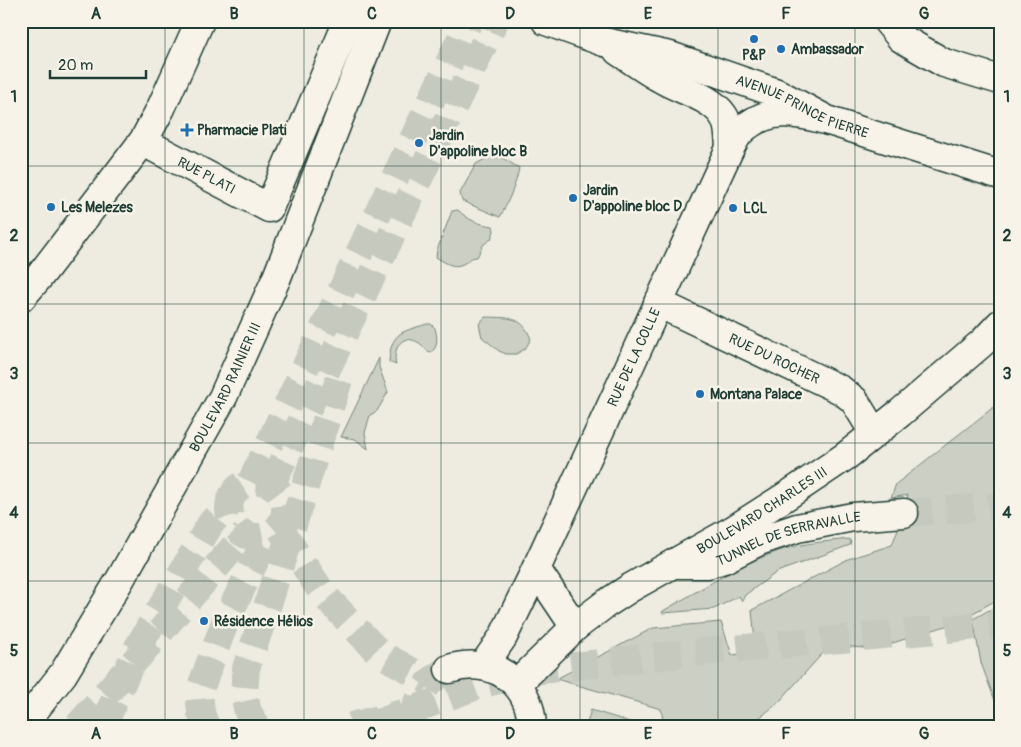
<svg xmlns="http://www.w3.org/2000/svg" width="1021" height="747" font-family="Pangolin,sans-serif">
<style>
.green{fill:#cccfc4;stroke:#76867c}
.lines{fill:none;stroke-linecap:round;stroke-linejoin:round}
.tertiary-tunnel{stroke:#c5c9be;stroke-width:28;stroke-dasharray:28 14;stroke-linecap:butt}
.secondary-tunnel{stroke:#c5c9be;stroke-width:28;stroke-dasharray:28 14;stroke-linecap:butt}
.primary-tunnel{stroke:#c5c9be;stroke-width:28;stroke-dasharray:28 14;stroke-linecap:butt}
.minor-casing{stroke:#1f3d34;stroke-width:31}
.secondary-casing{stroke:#1f3d34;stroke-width:31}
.primary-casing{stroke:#1f3d34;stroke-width:31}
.minor{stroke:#f7f3e8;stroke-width:28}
.secondary{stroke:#f7f3e8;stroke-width:28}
.primary{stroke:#f7f3e8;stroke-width:28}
.grid{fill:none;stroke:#1f3d34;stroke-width:1;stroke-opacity:0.55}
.poi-dot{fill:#1f6fb2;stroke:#f7f3e8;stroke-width:2}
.labels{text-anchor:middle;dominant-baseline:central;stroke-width:5;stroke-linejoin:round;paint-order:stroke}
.poi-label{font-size:14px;font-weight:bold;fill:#1f3d34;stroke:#f7f3e8;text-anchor:start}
.street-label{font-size:14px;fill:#1f3d34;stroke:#f7f3e8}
.neatline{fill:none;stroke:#1f3d34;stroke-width:2}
.grid-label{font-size:16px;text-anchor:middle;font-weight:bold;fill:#1f3d34}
</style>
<rect width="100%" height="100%" fill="#eeece1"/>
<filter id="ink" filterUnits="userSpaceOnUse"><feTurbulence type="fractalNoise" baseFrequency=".02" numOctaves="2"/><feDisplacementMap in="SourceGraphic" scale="10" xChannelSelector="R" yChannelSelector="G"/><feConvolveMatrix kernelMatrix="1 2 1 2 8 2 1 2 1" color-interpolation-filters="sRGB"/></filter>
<g filter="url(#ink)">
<path class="green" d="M491 156 501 157 519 168C516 185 508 202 500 217L462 201 460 193 476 164Z
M458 210C468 220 478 224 493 226L494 231 491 239 483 245 477 257C470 257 469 261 463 264 453 269 444 262 436 257L437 250 452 211Z
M485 317C508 318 522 315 531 339L525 349 516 354H506L499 351 482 337 479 324Z
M427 324H431L435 328C437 336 439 347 431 352H429C424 347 419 341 412 340 398 336 393 354 396 365L389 362C391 332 401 332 427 324Z
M379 358V367L388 392 377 411 370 415 365 433 368 449 355 439 341 437Z
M1000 402V598L955 623 874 649 830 645 778 703 749 726H664L661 709 556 679 653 628 721 622 732 655 756 652 752 610 848 559 892 545 904 513 908 495 891 498 896 484Z
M849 539 851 542 850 545 777 572 745 595 742 601 739 596 714 609 662 613 663 611C700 590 736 566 776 552 799 543 824 542 849 539Z
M1000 604V714L981 663 973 619Z
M591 710 643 726H586Z"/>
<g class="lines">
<path class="tertiary-tunnel" d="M103 726 138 647 211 523 230 503"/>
<path class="secondary-tunnel" d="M904 513 1000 506
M206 726 201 713 199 692 226 620 268 535
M370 726 482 684 541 670 660 656 1000 624"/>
<path class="primary-tunnel" d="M229 509a28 28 0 1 1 56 0a28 28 0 1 1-56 0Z
M251 482 469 21
M271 485 495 21
M281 530 323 594 378 652 430 682
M78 726 245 534
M257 726 248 712 244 694 246 668 265 613 341 373
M351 726 403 713
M412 726C413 703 424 682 444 672"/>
<defs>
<g id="minor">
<path d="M887 21 901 38 944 63 1000 80"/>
<path id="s1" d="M144 140 155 148 269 208 348 21"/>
<path d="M21 298 39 277 144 140 161 108 200 21"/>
<path id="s2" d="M658 303 841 390 854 400 874 433"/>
<path id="s3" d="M22 726 63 674 121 578 223 397 277 277 377 21"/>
</g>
<g id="secondary">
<path id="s4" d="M546 21 604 42 670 56 777 93 829 121 1000 175"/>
<path d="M618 51C632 60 645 70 660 78 679 90 710 96 723 115 730 125 729 136 730 148"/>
<path id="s5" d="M679 564H708L724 559 759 541 797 528 853 517 904 513"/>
<path d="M536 569 575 627"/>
<path id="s6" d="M483 666 503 637 536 569 730 148C733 143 736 136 740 132 766 106 797 112 829 121"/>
<path id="s7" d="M517 684 575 627 604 605 630 588 733 530 791 493 846 456 900 413 983 342 1000 324"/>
</g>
<path id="primary" d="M449 669C492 656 530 680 532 726"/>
</defs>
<use href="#minor" class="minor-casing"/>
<use href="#secondary" class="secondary-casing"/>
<use href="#primary" class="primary-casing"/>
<use href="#minor" class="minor"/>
<use href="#secondary" class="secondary"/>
<use href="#primary" class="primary"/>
</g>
</g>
<path class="grid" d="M165 21V726M304 21V726M441 21V726M580 21V726M718 21V726M855 21V726M21 166H1000M21 304H1000M21 443H1000M21 581H1000"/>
<g class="poi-dot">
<circle cx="754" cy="39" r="5"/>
<circle cx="781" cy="49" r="5"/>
<path d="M184.5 122.5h5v5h5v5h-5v5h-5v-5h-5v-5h5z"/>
<circle cx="419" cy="143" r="5"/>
<circle cx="573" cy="198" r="5"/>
<circle cx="51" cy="207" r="5"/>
<circle cx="733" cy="208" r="5"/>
<circle cx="700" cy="394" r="5"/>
<circle cx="204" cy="621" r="5"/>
</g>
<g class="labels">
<g class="poi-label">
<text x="791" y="49">Ambassador</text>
<text x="754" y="55" text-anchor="middle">P&amp;P</text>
<text x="197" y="130">Pharmacie Plati</text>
<text x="429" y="135">Jardin<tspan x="429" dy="16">D'appoline bloc B</tspan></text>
<text x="583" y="190">Jardin<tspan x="583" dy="16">D'appoline bloc D</tspan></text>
<text x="61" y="207">Les Melezes</text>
<text x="743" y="208">LCL</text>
<text x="710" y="394">Montana Palace</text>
<text x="214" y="621">Résidence Hélios</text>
</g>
<g class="street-label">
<text stroke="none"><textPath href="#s4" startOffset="271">AVENUE PRINCE PIERRE</textPath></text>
<text stroke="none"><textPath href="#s1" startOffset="72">RUE PLATI</textPath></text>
<text stroke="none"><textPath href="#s6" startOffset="344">RUE DE LA COLLE</textPath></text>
<text stroke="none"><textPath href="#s2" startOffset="129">RUE DU ROCHER</textPath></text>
<text stroke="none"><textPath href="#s3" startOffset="396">BOULEVARD RAINIER III</textPath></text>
<text stroke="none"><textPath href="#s7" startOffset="302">BOULEVARD CHARLES III</textPath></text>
<text stroke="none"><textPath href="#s5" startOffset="114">TUNNEL DE SERRAVALLE</textPath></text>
</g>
</g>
<rect width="1021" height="747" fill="none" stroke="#f7f3e8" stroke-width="55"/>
<path d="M50 70v8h96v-8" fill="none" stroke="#1f3d34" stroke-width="2.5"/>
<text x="58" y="70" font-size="15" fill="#1f3d34" stroke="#f7f3e8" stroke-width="4" paint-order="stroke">20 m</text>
<rect x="28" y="28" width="966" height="692" class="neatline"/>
<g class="grid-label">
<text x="96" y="19">A</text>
<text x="234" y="19">B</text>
<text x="372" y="19">C</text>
<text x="510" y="19">D</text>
<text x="648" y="19">E</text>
<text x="786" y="19">F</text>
<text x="924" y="19">G</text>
<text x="14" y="102">1</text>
<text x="1007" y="102">1</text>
<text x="14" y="241">2</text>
<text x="1007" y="241">2</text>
<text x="14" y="379">3</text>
<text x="1007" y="379">3</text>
<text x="14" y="518">4</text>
<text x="1007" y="518">4</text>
<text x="14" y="656">5</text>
<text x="1007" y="656">5</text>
<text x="96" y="739">A</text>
<text x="234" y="739">B</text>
<text x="372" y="739">C</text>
<text x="510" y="739">D</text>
<text x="648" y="739">E</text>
<text x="786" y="739">F</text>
<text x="924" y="739">G</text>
</g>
</svg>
